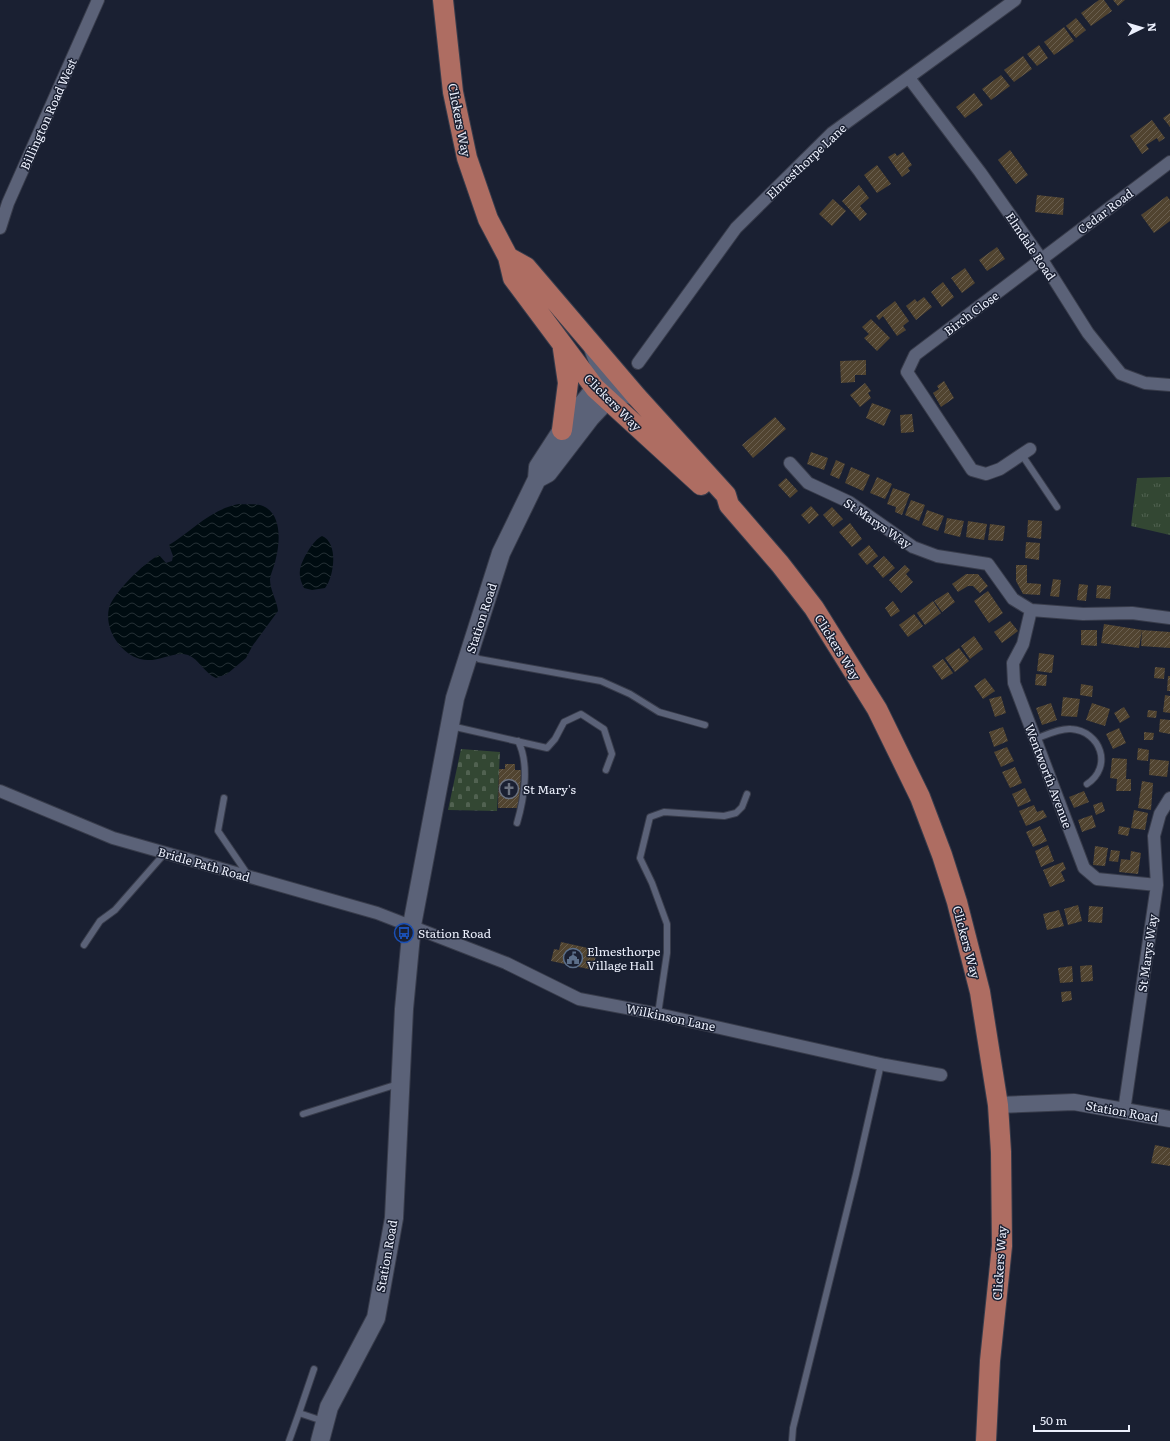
<svg xmlns="http://www.w3.org/2000/svg" width="1170" height="1441" font-family="Literata,serif">
<style>
.grass{fill:url(#grass-tufts)}
.cemetery{fill:url(#cemetery-stones)}
.water{fill:url(#water-waves)}
.building{fill:url(#building-hatch)}
.lines{fill:none;stroke-linecap:round;stroke-linejoin:round}
.service-casing{stroke:#383c4b;stroke-width:8}
.minor-casing{stroke:#383c4b;stroke-width:14}
.tertiary-casing{stroke:#383c4b;stroke-width:18}
.secondary-casing{stroke:#383c4b;stroke-width:20}
.primary-casing{stroke:#383c4b;stroke-width:22}
.service{stroke:#5b6278;stroke-width:6}
.minor{stroke:#5b6278;stroke-width:12}
.tertiary{stroke:#5b6278;stroke-width:16}
.secondary{stroke:#5b6278;stroke-width:18}
.primary{stroke:#ae6d62;stroke-width:20}
.labels{text-anchor:middle;dominant-baseline:central;stroke-width:3;stroke-linejoin:round;paint-order:stroke}
.street-label{font-size:12px;fill:#ecf0fd;stroke:#1a2032}
.poi-label{font-size:12px;fill:#ecf0fd;stroke:#1a2032;text-anchor:start}
</style>
<defs>
<pattern id="grass-tufts" width="24" height="20" patternUnits="userSpaceOnUse"><rect width="24" height="20" fill="#334733"/><path d="M3 7l-1-3M5 7V3M7 7l1-3M15 17l-1-3M17 17v-4M19 17l1-3" fill="none" stroke="#516251"/></pattern>
<pattern id="cemetery-stones" width="16" height="16" patternUnits="userSpaceOnUse"><rect width="16" height="16" fill="#334733"/><path d="M2 7V4a2 2 0 0 1 4 0v3zM10 15v-3a2 2 0 0 1 4 0v3z" fill="#516251"/></pattern>
<pattern id="water-waves" width="16" height="10" patternUnits="userSpaceOnUse"><rect width="16" height="10" fill="#000c11"/><path d="M0 5q4-4 8 0t8 0" fill="none" stroke="#253035"/></pattern>
<pattern id="building-hatch" width="6" height="6" patternUnits="userSpaceOnUse"><rect width="6" height="6" fill="#514430"/><path d="M-1 1l2-2M0 6l6-6M5 7l2-2" fill="none" stroke="#6a5f4f"/></pattern>
</defs>
<rect width="100%" height="100%" fill="#1a2032"/>
<path class="grass" d="M1170 477V535L1131 526 1137 478Z"/>
<path class="cemetery" d="M461 749 500 752 497 811 448 810Z"/>
<path class="water" d="M239 504C247 505 256 503 263 506 282 514 280 542 276 558 275 565 271 572 270 579 270 591 277 600 278 611L253 645 246 658 227 674 216 678C204 673 199 659 188 655 174 650 157 664 140 659 120 653 104 629 109 608 113 593 145 562 159 555L166 563 172 561 173 556 169 545C192 531 211 509 239 504Z
M322 536C339 543 334 577 325 588L312 590 304 588C301 582 299 577 300 570 301 561 313 540 322 536Z"/>
<path class="building" d="M1099 0H1104L1112 11 1091 26 1081 13Z
M1113 0H1125L1118 6Z
M1076 18 1086 30 1076 38 1066 26Z
M1064 27 1074 41 1054 55 1044 42Z
M1039 45 1048 58 1037 66 1027 54Z
M1023 56 1032 69 1014 82 1004 70Z
M1001 75 1010 86 991 100 982 89Z
M974 93 983 105 965 118 956 107Z
M1170 113V127L1163 118Z
M1152 120 1165 138 1159 142 1157 138 1146 145 1149 149 1142 154 1130 136Z
M1010 150 1028 175 1016 184 998 160Z
M903 152 912 165 908 168 910 171 902 177 888 157 895 153 897 156Z
M877 165 891 184 877 193 864 175Z
M859 185 869 198 860 206 867 214 860 221 842 201Z
M1037 195 1064 198 1063 215 1035 212Z
M1167 196 1170 200V221L1154 233 1141 215Z
M833 199 846 211 832 226 819 214Z
M997 247 1005 259 987 271 979 260Z
M965 268 975 283 962 293 951 278Z
M943 282 954 297 942 307 931 292Z
M924 297 932 307 916 320 906 306 915 299 917 302Z
M895 301 909 321 903 326 906 330 897 336 883 316 879 320 876 316Z
M871 319 890 338 877 351 864 338 869 334 862 327Z
M866 360V375H855V382L841 383 840 361Z
M944 381 954 398 941 407 933 393 939 389 937 386Z
M865 383 871 391 868 393 871 398 860 407 850 395Z
M872 403 891 410 884 426 866 418Z
M912 414 914 432 901 433 900 415Z
M775 417 786 429 753 458 742 445Z
M811 452 828 458 824 470 807 464Z
M836 460 845 464 839 479 830 475Z
M851 467 870 475 863 491 845 483Z
M877 477 892 484 885 499 870 493Z
M786 478 798 491 790 498 778 485Z
M893 488 910 494 902 515 895 512 896 507 887 504Z
M911 500 925 505 919 521 905 515Z
M811 506 819 515 809 524 801 515Z
M832 507 843 519 833 527 823 515Z
M927 510 944 516 938 531 922 525Z
M947 518 964 521 960 537 944 533Z
M1028 520 1042 521 1041 539 1027 537Z
M968 521 987 524 984 540 966 537Z
M850 523 862 539 852 547 839 532Z
M990 524 1005 526 1003 541 988 540Z
M1026 542 1040 543 1039 560 1025 558Z
M869 545 878 556 867 565 858 554Z
M884 556 895 568 883 578 873 566Z
M905 565 910 570 906 574 913 582 901 593 889 580Z
M1016 565H1027V583L1041 584 1040 595 1023 594 1016 581Z
M966 574H978L988 586 980 593 973 586H968L958 592 952 584Z
M1053 579 1061 580 1059 597 1050 596Z
M1079 584 1088 585 1086 601 1077 600Z
M1097 585 1111 586 1110 599 1096 598Z
M988 591 1003 613 989 623 974 601Z
M948 592 955 602 942 612 934 601Z
M893 601 900 611 891 617 885 608Z
M933 601 941 613 925 625 917 613Z
M914 614 923 626 908 637 899 625Z
M1010 621 1018 631 1002 643 994 632Z
M1104 624 1142 630 1139 648 1101 643Z
M1081 630H1097V646L1081 645Z
M1142 630 1170 632V648L1141 646Z
M974 636 983 649 970 659 961 646Z
M959 648 969 661 955 672 945 658Z
M1039 653 1054 655 1052 673 1037 671Z
M943 659 953 673 942 680 932 666Z
M1155 667 1165 668 1164 679 1154 678Z
M1036 674 1047 675 1046 686 1035 685Z
M1168 676H1170V691H1167Z
M985 678 995 691 983 699 974 686Z
M1081 684 1093 686 1092 697 1080 695Z
M1165 695 1170 696V713L1163 712Z
M1001 696 1006 713 995 717 989 699Z
M1063 697 1080 699 1077 717 1061 716Z
M1051 703 1057 720 1042 725 1036 708Z
M1092 703 1110 709 1105 726 1086 720Z
M1124 707 1130 717 1120 723 1114 713Z
M1148 710 1157 711 1156 718 1147 717Z
M1160 719 1170 720V734L1159 732Z
M1003 727 1008 741 994 747 989 732Z
M1119 728 1126 743 1113 749 1106 734Z
M1144 732 1154 733 1153 740H1144Z
M1007 747 1014 761 1001 767 994 752Z
M1138 748 1149 750 1148 761 1137 760Z
M1112 758 1127 759 1126 779H1131V791H1116L1117 779 1110 778Z
M1150 759 1169 761 1167 777 1149 775Z
M505 764H515V770H521L520 808H498L499 769H505Z
M1015 767 1022 783 1010 788 1002 772Z
M1142 781 1153 783 1151 810 1138 808Z
M1025 788 1031 801 1018 807 1012 794Z
M1084 791 1089 802 1074 808 1069 797Z
M1102 802 1105 811 1096 815 1093 805Z
M1034 805 1037 812 1043 810 1047 817 1026 826 1019 811Z
M1134 810 1148 813 1145 830 1131 828Z
M1092 815 1096 827 1082 832 1078 820Z
M1040 826 1047 841 1033 847 1026 832Z
M1119 826 1130 828 1128 836 1118 834Z
M1048 845 1054 861 1041 867 1035 851Z
M1095 846 1108 848 1105 866 1093 865Z
M1111 850 1120 851 1118 862 1109 861Z
M1131 851 1141 853 1138 874 1119 872 1121 859 1130 860Z
M1063 862 1066 869 1061 872 1065 881 1050 887 1043 870Z
M1078 905 1082 921 1068 925 1064 909Z
M1089 906 1103 907 1102 923 1088 922Z
M1059 910 1064 926 1047 930 1043 914Z
M561 942 597 950 593 970 551 961 554 949 559 950Z
M1092 965 1093 981 1081 982 1080 966Z
M1072 966 1073 982 1060 983 1058 968Z
M1071 991 1072 1000 1062 1002 1061 992Z
M1155 1145 1170 1148V1166L1151 1163Z"/>
<g class="lines">
<defs>
<path id="service" d="M1022 455 1057 507
M471 654 479 659 601 681 630 694 659 712 705 725
M451 726 547 748 555 739 564 722 581 714 604 729 612 754 606 770
M1035 739C1046 735 1060 728 1071 729 1101 731 1113 767 1087 784
M224 798 218 831 248 875
M517 823C524 799 530 764 518 741
M84 945 100 921 115 910 165 853
M658 1014 667 953V924L652 883 640 858 650 817 664 812 724 816 736 813 742 807 747 794
M303 1114 398 1084
M299 1413 314 1369
M289 1441 299 1413 323 1421
M792 1441 793 1428 856 1174 881 1064"/>
<path id="minor" d="M909 78 980 172 1042 260 1088 333 1121 374 1145 383 1170 385
M0 228 8 203 98 0
M638 363 736 228 832 133 1015 0
M1030 449 1000 469 986 474 972 470 907 372 915 355 1170 162
M790 463 808 483 849 502 913 547 937 556 988 564 1013 599 1031 610 1083 614 1132 613 1170 618
M1031 610 1023 644 1013 663 1014 683 1084 868 1097 879 1157 885
M0 791 113 838 377 913 506 963 579 999 658 1014 885 1065 941 1075
M1124 1111 1157 885 1154 836 1160 814 1170 798"/>
<path id="tertiary" d="M998 1105 1074 1102 1170 1119"/>
<path id="secondary" d="M537 479 548 473 591 417 609 398 608 387 593 348
M320 1441 329 1407 376 1318 394 1218 404 1009 412 925 455 698 501 553 537 479 538 467 562 430 595 388 602 385 637 397"/>
<path id="primary" d="M443 0 453 92 467 158 488 219 508 257 513 278 595 388 701 485
M508 257 526 267 637 397 726 495 729 505 780 564 814 608 877 709 920 797 942 855 957 902 980 992 998 1105 1001 1152 1002 1246 990 1361 986 1441
M562 430 568 383 563 349"/>
</defs>
<use href="#service" class="service-casing"/>
<use href="#minor" class="minor-casing"/>
<use href="#tertiary" class="tertiary-casing"/>
<use href="#secondary" class="secondary-casing"/>
<use href="#primary" class="primary-casing"/>
<use href="#service" class="service"/>
<use href="#minor" class="minor"/>
<use href="#tertiary" class="tertiary"/>
<use href="#secondary" class="secondary"/>
<use href="#primary" class="primary"/>
</g>
<defs>
<symbol id="church-ring" viewBox="-11 -11 22 22"><circle r="9.5" fill="#1a2032" stroke="#6b7280" stroke-width="1.5"/><path d="M-1.2-6h2.4v3.5h3.3v2.4h-3.3V6h-2.4V-.1h-3.3v-2.4h3.3Z" fill="#6b7280"/></symbol>
<symbol id="bus-ring" viewBox="-11 -11 22 22"><circle r="9.5" fill="#1a2032" stroke="#1a4fb4" stroke-width="1.5"/><path d="M-5-6H5V4H4V6H2V4H-2V6H-4V4H-5ZM-3.5-4V0h7V-4ZM-3.5 1.2v1.5H-2V1.2ZM2 1.2v1.5H3.5V1.2Z" fill="#1a4fb4"/></symbol>
<symbol id="civic-ring" viewBox="-11 -11 22 22"><circle r="9.5" fill="#1a2032" stroke="#5c6f8a" stroke-width="1.5"/><path d="M-.6-6.5H3V-4.5H.6V-3L4-1V1h2V6H-6V1h2V-1L-.6-3ZM-1.2 2.5V6h2.4V2.5Z" fill="#5c6f8a"/></symbol>
</defs>
<g fill-rule="evenodd">
<use href="#church-ring" x="498" y="778" width="22" height="22"/>
<use href="#bus-ring" x="393" y="922" width="22" height="22"/>
<use href="#civic-ring" x="562" y="947" width="22" height="22"/>
</g>
<g class="labels">
<g class="street-label">
<text transform="translate(48 114) rotate(-66)">Billington Road West</text>
<text transform="translate(460 120) rotate(79)">Clickers Way</text>
<text transform="translate(806 161) rotate(-43)">Elmesthorpe Lane</text>
<text transform="translate(1105 211) rotate(-37)">Cedar Road</text>
<text transform="translate(1031 246) rotate(56)">Elmdale Road</text>
<text transform="translate(971 313) rotate(-37)">Birch Close</text>
<text transform="translate(613 402) rotate(45)">Clickers Way</text>
<text transform="translate(878 523) rotate(34)">St Marys Way</text>
<text transform="translate(481 618) rotate(-72)">Station Road</text>
<text transform="translate(838 647) rotate(58)">Clickers Way</text>
<text transform="translate(1049 776) rotate(69)">Wentworth Avenue</text>
<text transform="translate(204 864) rotate(16)">Bridle Path Road</text>
<text transform="translate(967 942) rotate(75)">Clickers Way</text>
<text transform="translate(1147 953) rotate(-82)">St Marys Way</text>
<text transform="translate(671 1017) rotate(12)">Wilkinson Lane</text>
<text transform="translate(1122 1111) rotate(10)">Station Road</text>
<text transform="translate(386 1256) rotate(-80)">Station Road</text>
<text transform="translate(999 1263) rotate(-86)">Clickers Way</text>
</g>
<g class="poi-label">
<text x="523" y="789">St Mary's</text>
<text x="418" y="933">Station Road</text>
<text x="587" y="951">Elmesthorpe<tspan x="587" dy="14">Village Hall</tspan></text>
</g>
</g>
<g transform="translate(1142 28) rotate(85)" stroke="#1a2032" stroke-width="3" paint-order="stroke">
<path d="M0-3L7 15L0 10L-7 15Z" fill="#ecf0fd"/>
<text y="-6" font-size="11" font-weight="bold" text-anchor="middle" fill="#ecf0fd">N</text>
</g>
<path d="M1034 1425v6h95v-6" fill="none" stroke="#ecf0fd" stroke-width="2"/>
<text x="1040" y="1425" font-size="12" fill="#ecf0fd" stroke="#1a2032" stroke-width="3" paint-order="stroke">50 m</text>
</svg>
